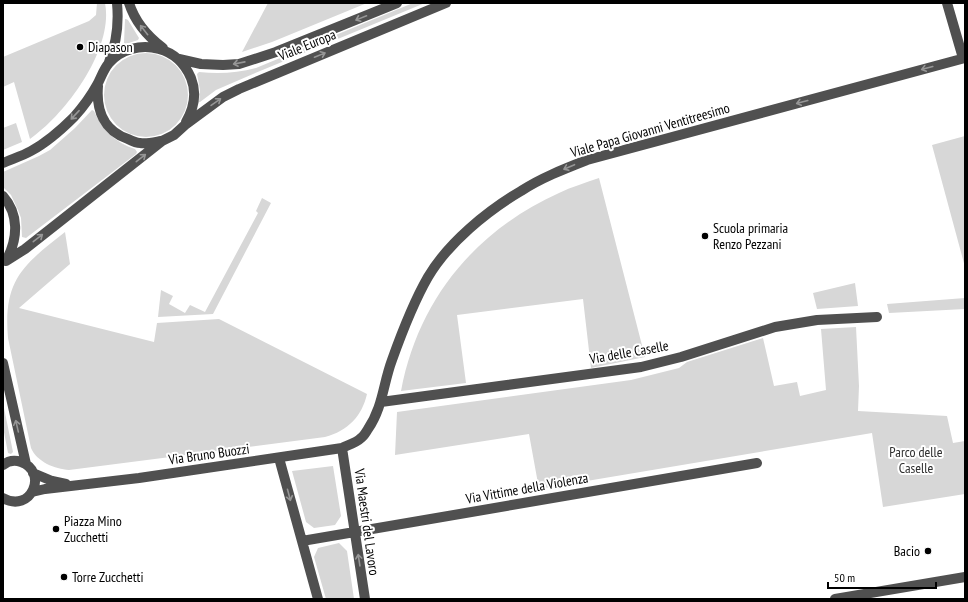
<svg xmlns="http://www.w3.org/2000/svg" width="968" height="602" font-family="'PT Sans Narrow',sans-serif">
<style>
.green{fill:#d7d7d7}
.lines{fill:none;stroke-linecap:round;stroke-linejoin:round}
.minor{stroke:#505050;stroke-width:10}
.oneway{stroke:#969696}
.poi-dot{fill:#000;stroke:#fff;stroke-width:1.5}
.labels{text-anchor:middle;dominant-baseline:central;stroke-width:4;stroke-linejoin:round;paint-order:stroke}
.street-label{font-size:14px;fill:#000;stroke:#fff}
.poi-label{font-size:14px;fill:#000;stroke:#fff;text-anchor:start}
.park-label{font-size:14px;fill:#2e2e2e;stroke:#fff}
</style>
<rect width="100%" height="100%" fill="#fff"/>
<path class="green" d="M97 3H105C114 49 66 114 30 139L14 82 3 87V57L89 21 96 15Z
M268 3H367L272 42 242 52Z
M413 3H425L253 74 216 90 200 102H199L200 90 197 74 199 72C219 74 237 73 256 68Z
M125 19H126L128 20 139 38 138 40 126 44 124 43Z
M104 95a42 42 0 1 1 84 0a42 42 0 1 1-84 0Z
M92 110 94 111C102 130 116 143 135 149L137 152 136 154 26 238 22 237 21 218 18 210 11 195 3 187V172L39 156 50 150 75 128Z
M16 123 22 142 3 150V128Z
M965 136V267L932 145Z
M599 178 645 357 591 368 583 299 457 315 466 383 401 391C418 300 475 231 559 193 571 187 585 183 599 178Z
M262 198 271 203 213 314 158 317 161 290 173 296 169 304 185 313 190 305 205 312 258 213 256 211Z
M65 232 70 264 19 308 154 342 157 323 219 319 367 394C362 416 348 431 325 437L69 470C55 469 37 462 31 448L8 338C3 280 23 265 65 232Z
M855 283 858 306 817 309 813 293Z
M965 298V309L889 313 887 304Z
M856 327 859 386 858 411 947 416 953 443 965 441V494L883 507 872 433 539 489 529 434 395 455 397 412 631 380 679 368 687 362 763 338 774 386 797 382 800 396 826 390 821 329Z
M3 408H4L13 452 11 454 8 453 3 427Z
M333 466 341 516 335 525 314 528 306 522 292 471Z
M339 543 347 551 354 599H326L314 557 318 548Z"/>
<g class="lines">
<path class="minor" d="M129 3C135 22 147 36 163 48
M947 3 963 58
M179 59 201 64 223 65 239 64 276 52 397 3
M109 62C117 42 119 24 117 3
M98 86C96 110 104 131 128 139 132 141 136 143 140 143 147 144 155 142 161 141
M3 163C12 159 22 156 31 151 46 143 62 129 74 117 83 107 91 96 97 85 101 78 103 70 109 63 121 49 141 44 159 49 174 53 185 64 191 78 197 93 194 108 186 122
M3 196C19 214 18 238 7 259
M6 261 25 249 162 141 174 135 185 125 223 97 239 89 446 3
M3 363 26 464
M381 402 641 367 681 357 775 327 817 320 877 317
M342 448 365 599
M279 458 318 599
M3 465C8 461 15 460 21 462 49 472 31 514 3 498
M33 473 52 481 66 484
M32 492 45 489 139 478 342 448C348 445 356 443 361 438 364 436 366 432 368 429 383 407 383 384 392 360 402 332 413 303 428 277 448 243 487 211 521 191 541 178 564 169 587 160L965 58
M302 541 757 463
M835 599 965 577"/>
</g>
<defs><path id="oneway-shaft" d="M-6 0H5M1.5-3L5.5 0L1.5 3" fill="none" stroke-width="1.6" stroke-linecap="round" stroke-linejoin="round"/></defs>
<g class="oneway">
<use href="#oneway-shaft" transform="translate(361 18) rotate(158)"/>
<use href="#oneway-shaft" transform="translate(144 30) rotate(-128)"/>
<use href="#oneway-shaft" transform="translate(320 55) rotate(-22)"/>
<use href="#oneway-shaft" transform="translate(239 63) rotate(169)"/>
<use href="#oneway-shaft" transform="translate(927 68) rotate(165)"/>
<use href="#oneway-shaft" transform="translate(216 102) rotate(-35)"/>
<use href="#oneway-shaft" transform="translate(802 102) rotate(165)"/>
<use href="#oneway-shaft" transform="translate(75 115) rotate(133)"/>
<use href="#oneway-shaft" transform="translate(141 158) rotate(-38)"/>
<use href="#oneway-shaft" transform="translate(569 167) rotate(157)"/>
<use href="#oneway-shaft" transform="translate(38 238) rotate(-38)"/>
<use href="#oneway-shaft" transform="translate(17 426) rotate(-103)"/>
<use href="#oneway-shaft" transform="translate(289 495) rotate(75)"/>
<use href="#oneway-shaft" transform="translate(359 560) rotate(-99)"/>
</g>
<g class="poi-dot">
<circle cx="80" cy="47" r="4"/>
<circle cx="705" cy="236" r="4"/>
<circle cx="56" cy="529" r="4"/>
<circle cx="928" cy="551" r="4"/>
<circle cx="64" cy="577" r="4"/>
</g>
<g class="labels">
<g class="street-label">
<text transform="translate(307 45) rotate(-22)">Viale Europa</text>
<text transform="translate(650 130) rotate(-16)">Viale Papa Giovanni Ventitreesimo</text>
<text transform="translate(629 352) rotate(-10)">Via delle Caselle</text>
<text transform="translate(209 454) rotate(-8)">Via Bruno Buozzi</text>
<text transform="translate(527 488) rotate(-10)">Via Vittime della Violenza</text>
<text transform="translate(367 522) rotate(82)">Via Maestri del Lavoro</text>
</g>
<g class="poi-label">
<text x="88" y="47">Diapason</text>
<text x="713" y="228">Scuola primaria<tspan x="713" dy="16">Renzo Pezzani</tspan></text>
<text x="64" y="521">Piazza Mino<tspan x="64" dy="16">Zucchetti</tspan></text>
<text x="920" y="551" text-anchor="end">Bacio</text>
<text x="72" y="577">Torre Zucchetti</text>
</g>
<g class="park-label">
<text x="916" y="452">Parco delle<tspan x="916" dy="16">Caselle</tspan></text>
</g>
</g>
<rect width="968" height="602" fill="none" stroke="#000000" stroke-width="8"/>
<path d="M828 582v6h108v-6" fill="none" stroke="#000000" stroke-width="2"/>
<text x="834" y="582" font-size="12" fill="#000000" stroke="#ffffff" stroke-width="3" paint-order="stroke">50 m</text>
</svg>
